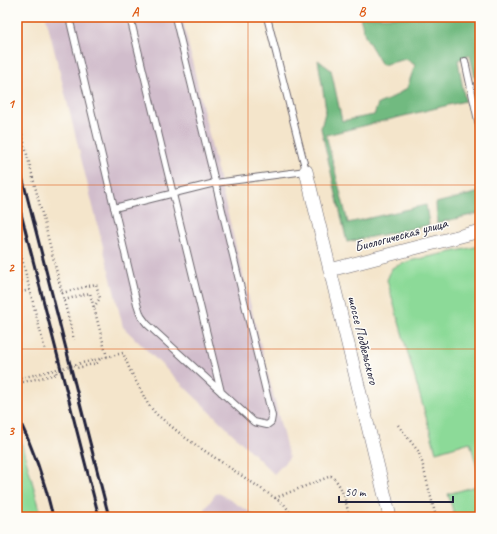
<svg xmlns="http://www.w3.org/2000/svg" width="497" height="534" font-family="Caveat,sans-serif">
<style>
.industrial{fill:#d1bdcc}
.green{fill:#8cda98;stroke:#577e6a}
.forest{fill:#71ba80;stroke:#4a6e5e}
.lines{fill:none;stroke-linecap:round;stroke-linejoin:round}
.lane-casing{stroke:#6c666d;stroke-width:8}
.street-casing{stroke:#6c666d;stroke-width:14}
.path{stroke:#6c666d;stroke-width:2.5;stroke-dasharray:1 3;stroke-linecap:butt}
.lane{stroke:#fff;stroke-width:6}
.street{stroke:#fff;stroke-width:13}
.rail{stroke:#22223b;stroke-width:3}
.grid{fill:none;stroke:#de560e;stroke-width:1;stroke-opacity:0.55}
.labels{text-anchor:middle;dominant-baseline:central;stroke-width:3;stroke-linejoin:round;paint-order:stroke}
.street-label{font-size:14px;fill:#22223b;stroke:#fdfcf7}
.neatline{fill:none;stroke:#de560e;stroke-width:1.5}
.grid-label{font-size:13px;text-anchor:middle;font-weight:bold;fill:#de560e}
</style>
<rect width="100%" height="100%" fill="#fdfcf7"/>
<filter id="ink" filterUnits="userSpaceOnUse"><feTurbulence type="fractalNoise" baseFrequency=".025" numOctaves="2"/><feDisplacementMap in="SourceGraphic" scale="8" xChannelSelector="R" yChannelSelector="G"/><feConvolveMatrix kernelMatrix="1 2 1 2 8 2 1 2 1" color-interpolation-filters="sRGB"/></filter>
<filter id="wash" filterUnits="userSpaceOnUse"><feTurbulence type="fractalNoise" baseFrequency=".012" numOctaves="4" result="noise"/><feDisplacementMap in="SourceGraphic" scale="16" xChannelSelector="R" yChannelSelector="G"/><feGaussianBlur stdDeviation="0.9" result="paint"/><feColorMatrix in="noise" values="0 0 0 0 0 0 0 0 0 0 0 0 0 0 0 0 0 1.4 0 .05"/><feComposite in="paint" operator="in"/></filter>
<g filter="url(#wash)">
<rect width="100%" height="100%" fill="#f4e5cb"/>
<path class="industrial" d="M46 17H182L220 183 289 458 274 474 123 327Z
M217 492 258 517H205V509Z"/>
<path class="green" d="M480 246V478L470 442 436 452 387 280 392 268 409 261Z
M17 427 42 517H17Z
M480 485V517H455L448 494Z"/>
<path class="forest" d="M360 17H480V99L470 55 458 60 465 101 326 135 348 223 426 205 429 225 347 242 321 128 326 109 318 60 331 70 342 121 374 115 378 104 390 99 407 88 415 65 406 59 382 65 365 36Z
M480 192V213L437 223 436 203Z"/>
</g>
<g filter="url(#ink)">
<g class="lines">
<defs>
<path id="lane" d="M69 17 137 304 141 316 147 324 254 422 267 425 271 422 272 416 175 17
M130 17 221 392
M465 61 480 130
M114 208 215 183 306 171 267 17"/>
<path id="street" d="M306 171 390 517
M330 270 480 231"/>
</defs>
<use href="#lane" class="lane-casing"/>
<use href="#street" class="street-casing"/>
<path class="path" d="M17 115 74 340
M17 239 45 350
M17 269 21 283 17 284
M17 293 30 290
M62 293 96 284 100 298 94 307
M64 300 90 293 107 357
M75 365 77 368 97 363 100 359
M17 379 123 353 130 370 148 404 156 414 187 439 284 504 293 517
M19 383 57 374 55 370
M398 425 418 451 422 462 436 517
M275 498 331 476C342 483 347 505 349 517"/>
<use href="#lane" class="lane"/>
<use href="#street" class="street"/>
<path class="rail" d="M17 157 109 517
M17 198 99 517
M17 415C33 448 45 481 53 517"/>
</g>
</g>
<path class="grid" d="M248 17V517M17 185H480M17 349H480"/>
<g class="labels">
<g class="street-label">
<text transform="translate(401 235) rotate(-15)">Биологическая улица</text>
<text transform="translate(363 340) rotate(76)">шоссе Подбельского</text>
</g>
</g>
<rect width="497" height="534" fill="none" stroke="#fdfcf7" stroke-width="44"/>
<path d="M339 496v6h114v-6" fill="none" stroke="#22223b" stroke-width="2"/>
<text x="345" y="496" font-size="12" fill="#22223b" stroke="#fdfcf7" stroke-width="3" paint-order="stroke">50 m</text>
<rect x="22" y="22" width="453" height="490" class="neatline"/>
<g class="grid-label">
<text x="135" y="16">A</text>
<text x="362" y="16">B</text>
<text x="11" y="108">1</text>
<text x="11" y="272">2</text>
<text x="11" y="435">3</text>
</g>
</svg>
